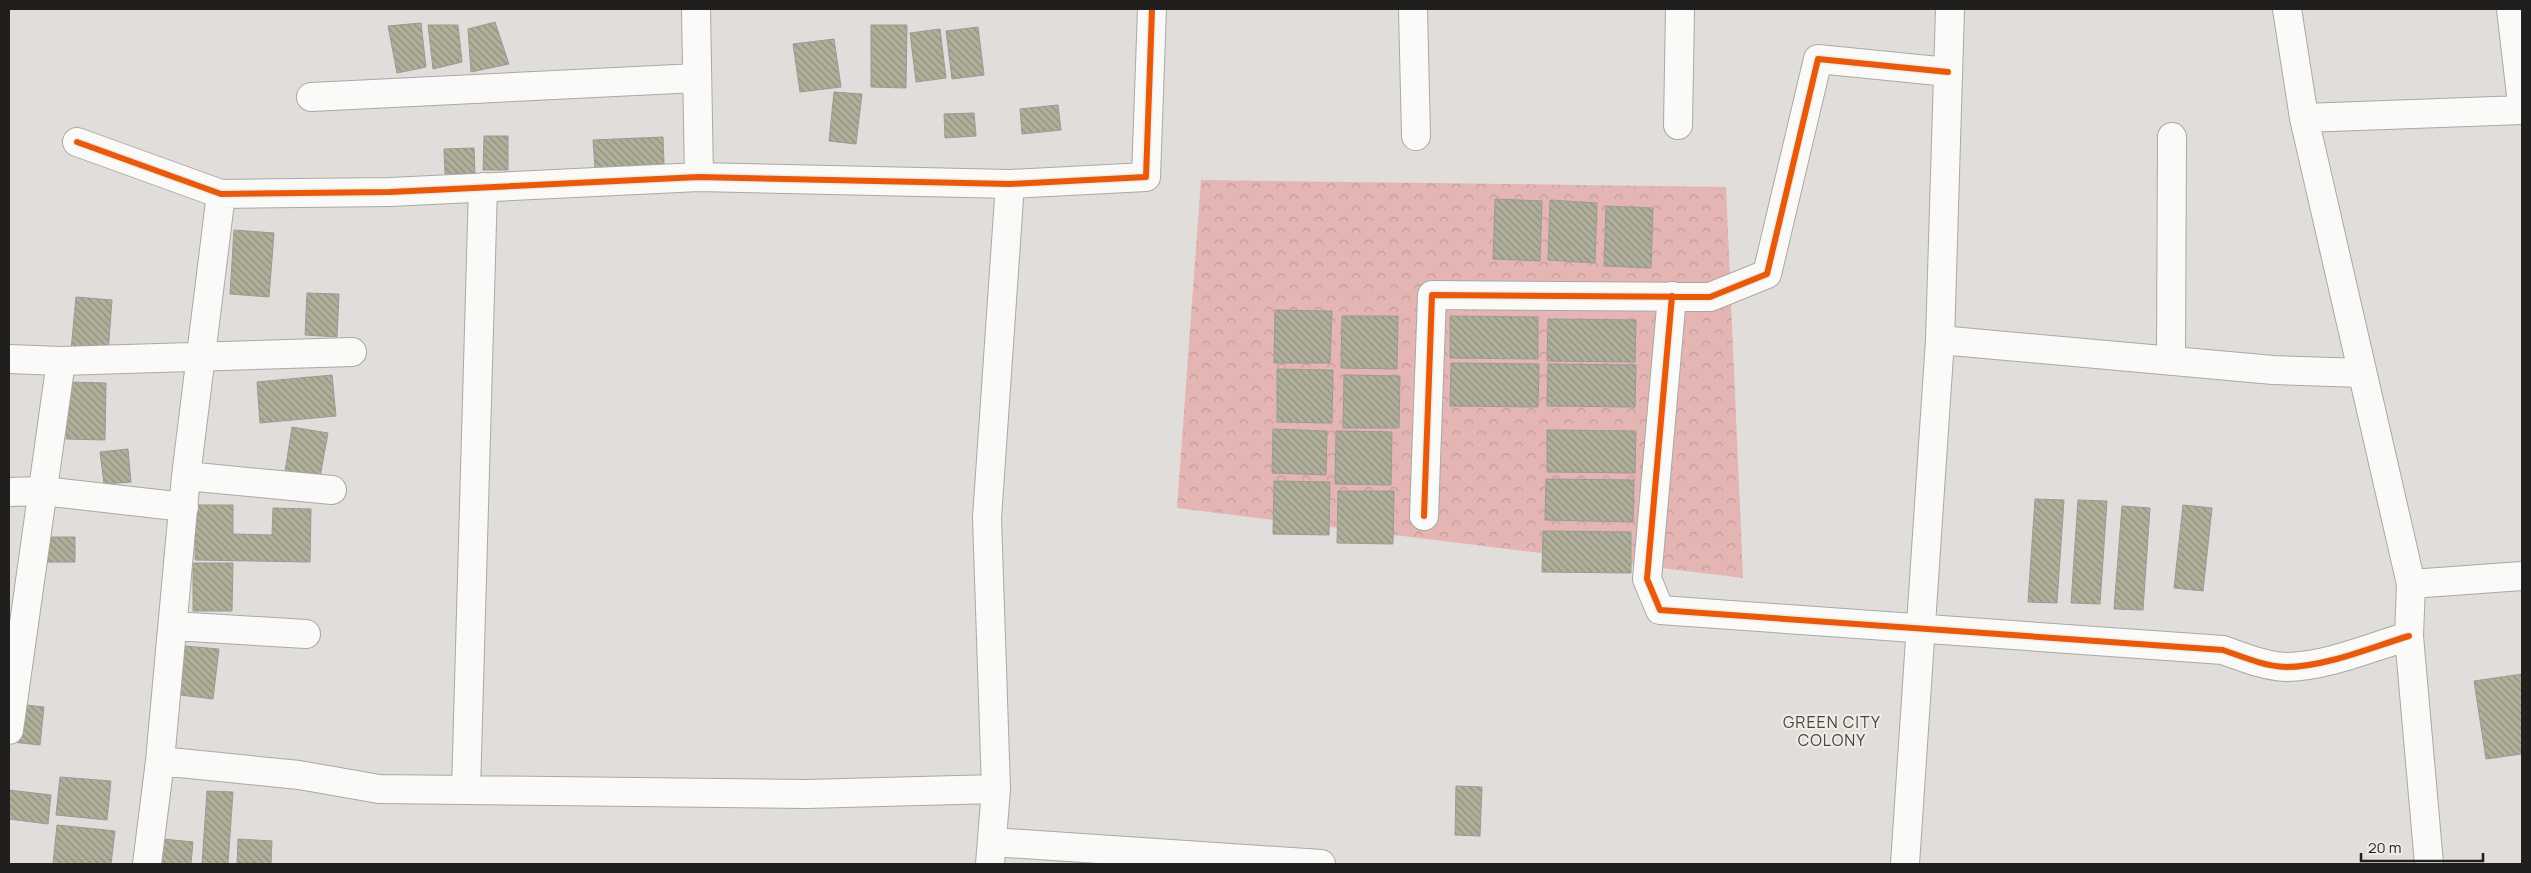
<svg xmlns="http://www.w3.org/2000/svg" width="2531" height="873" font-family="Manrope,sans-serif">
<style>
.forest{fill:url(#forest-crowns)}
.building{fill:url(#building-back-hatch);stroke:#9c9a98}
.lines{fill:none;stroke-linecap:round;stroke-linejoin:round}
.minor-casing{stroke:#aaa8a6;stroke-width:30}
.minor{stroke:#fafaf9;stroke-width:28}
.cycleway-casing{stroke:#efebe5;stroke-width:9}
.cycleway{stroke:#e8590c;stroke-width:6}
.labels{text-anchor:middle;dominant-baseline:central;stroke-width:4.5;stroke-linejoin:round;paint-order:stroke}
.neighbourhood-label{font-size:16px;letter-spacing:1px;fill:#484540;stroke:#efebe5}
</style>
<defs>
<pattern id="forest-crowns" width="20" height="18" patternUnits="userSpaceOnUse" patternTransform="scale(1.25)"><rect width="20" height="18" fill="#e4b5b3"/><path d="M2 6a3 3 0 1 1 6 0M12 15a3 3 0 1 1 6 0" fill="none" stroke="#c39b9a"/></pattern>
<pattern id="building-back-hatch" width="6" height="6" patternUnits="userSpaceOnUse" patternTransform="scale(1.25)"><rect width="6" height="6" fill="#b0af9a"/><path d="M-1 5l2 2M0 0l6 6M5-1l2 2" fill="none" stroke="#8f8e7d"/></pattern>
</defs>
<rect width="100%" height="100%" fill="#e0ddda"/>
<path class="forest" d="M1201 180 1726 187 1743 578 1177 508Z"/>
<path class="building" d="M495 22 509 64 471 72 468 29Z
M421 23 426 67 397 73 388 26Z
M428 25H458L462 62 433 69Z
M871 25H907L906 88 871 87Z
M978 27 984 75 952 79 946 31Z
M940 29 946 78 916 82 910 33Z
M834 39 841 87 800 92 793 44Z
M834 92 862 94 856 144 829 141Z
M1058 105 1061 130 1022 134 1020 109Z
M974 113 976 136 945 138 944 114Z
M484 136H508V170H483Z
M663 137 664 164 595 168 593 140Z
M474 148 475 173 445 174 444 149Z
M1495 199 1542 201 1540 261 1493 259Z
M1550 200 1597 203 1595 263 1548 260Z
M1606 206 1653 208 1651 268 1604 266Z
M234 230 274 233 269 297 230 294Z
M307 293 339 294 337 337 305 335Z
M76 297 112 300 108 354 71 350Z
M1275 310 1332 311 1330 363H1274Z
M1342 316H1398L1397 369 1341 368Z
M1450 316 1538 317V359L1450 358Z
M1548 319 1636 320 1635 362 1547 361Z
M1451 363 1539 364 1538 407 1450 406Z
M1548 364 1636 365 1635 407 1547 406Z
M1277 369 1333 370 1332 423 1277 422Z
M332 375 336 416 260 423 257 382Z
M1344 375 1400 376 1399 428H1343Z
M68 382 106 383 105 440 66 439Z
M292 427 328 433 320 477 285 472Z
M1273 429 1327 431 1326 475 1272 473Z
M1547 430 1636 431 1635 473 1547 472Z
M1336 431 1392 432 1391 485 1335 484Z
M128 449 131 482 104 484 100 452Z
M1546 479 1634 480 1633 522 1545 520Z
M1274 481 1330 482 1329 535 1273 534Z
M1338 491H1394L1393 544 1337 543Z
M2035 499 2064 500 2057 603 2028 602Z
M2078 500 2107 501 2100 604 2071 603Z
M196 505H233V534L272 535 273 508 311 509 310 562 195 560Z
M2183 505 2212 508 2203 591 2174 588Z
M2122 506 2150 508 2143 610 2114 609Z
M1543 531 1631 532V573L1542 572Z
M43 537H75V562H43Z
M193 563H233L232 611H193Z
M185 646 219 649 213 699 180 695Z
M2522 674V754L2486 759 2474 681Z
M16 704 44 707 40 745 12 742Z
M60 777 111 781 107 820 56 815Z
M1456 786 1482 787 1480 836 1455 835Z
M9 790 51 795 48 824 9 819Z
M207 791 233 792 228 864H202Z
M57 825 115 831 111 864H53Z
M163 839 193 842 191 864H161Z
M238 839 272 841 271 864H237Z"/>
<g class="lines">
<defs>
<path id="minor" d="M696 9 699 177
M1413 9 1416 136
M2287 9 2304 118 2411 584 2409 636 2429 864
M2511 9 2522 104
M311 97 697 78
M2304 118 2522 110
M1678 125 1680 9
M77 142 221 194 390 192 699 177 1010 184 1146 177 1152 9
M1672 296 1647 579 1660 610 2223 650C2243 657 2264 666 2286 667 2325 667 2372 647 2409 636
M1940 340 2273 370 2361 373
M9 359 61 361 352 352
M2171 359 2172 137
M186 476 332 490
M9 492 43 491 184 507
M1424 516 1432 295 1710 297 1767 274 1818 59 1948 72
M2411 584 2522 576
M173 626 306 634
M9 730 61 361
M160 761 299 775 379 789 806 794 996 789
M466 790 483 187
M993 842 1321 864
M147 864 160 761 186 476 221 194
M990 864 996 789 987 518 1010 184
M1905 864 1940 340 1950 9"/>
</defs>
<use href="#minor" class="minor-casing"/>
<use href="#minor" class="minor"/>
<defs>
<path id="cycleway" d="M77 142 221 194 390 192 699 177 1010 184 1146 177 1152 9
M1672 296 1647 579 1660 610 2223 650C2243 657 2264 666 2286 667 2325 667 2372 647 2409 636
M1424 516 1432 295 1710 297 1767 274 1818 59 1948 72"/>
</defs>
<use href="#cycleway" class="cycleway-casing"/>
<use href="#cycleway" class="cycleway"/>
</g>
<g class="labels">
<g class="neighbourhood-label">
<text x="1832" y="722">GREEN CITY<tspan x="1832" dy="18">COLONY</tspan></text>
</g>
</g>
<rect width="2531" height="873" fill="none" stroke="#201f1d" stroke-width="20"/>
<path d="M2361 853v8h122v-8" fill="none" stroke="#201f1d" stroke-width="2.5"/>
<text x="2368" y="853" font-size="15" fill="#201f1d" stroke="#efebe5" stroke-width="4" paint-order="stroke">20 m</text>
</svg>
